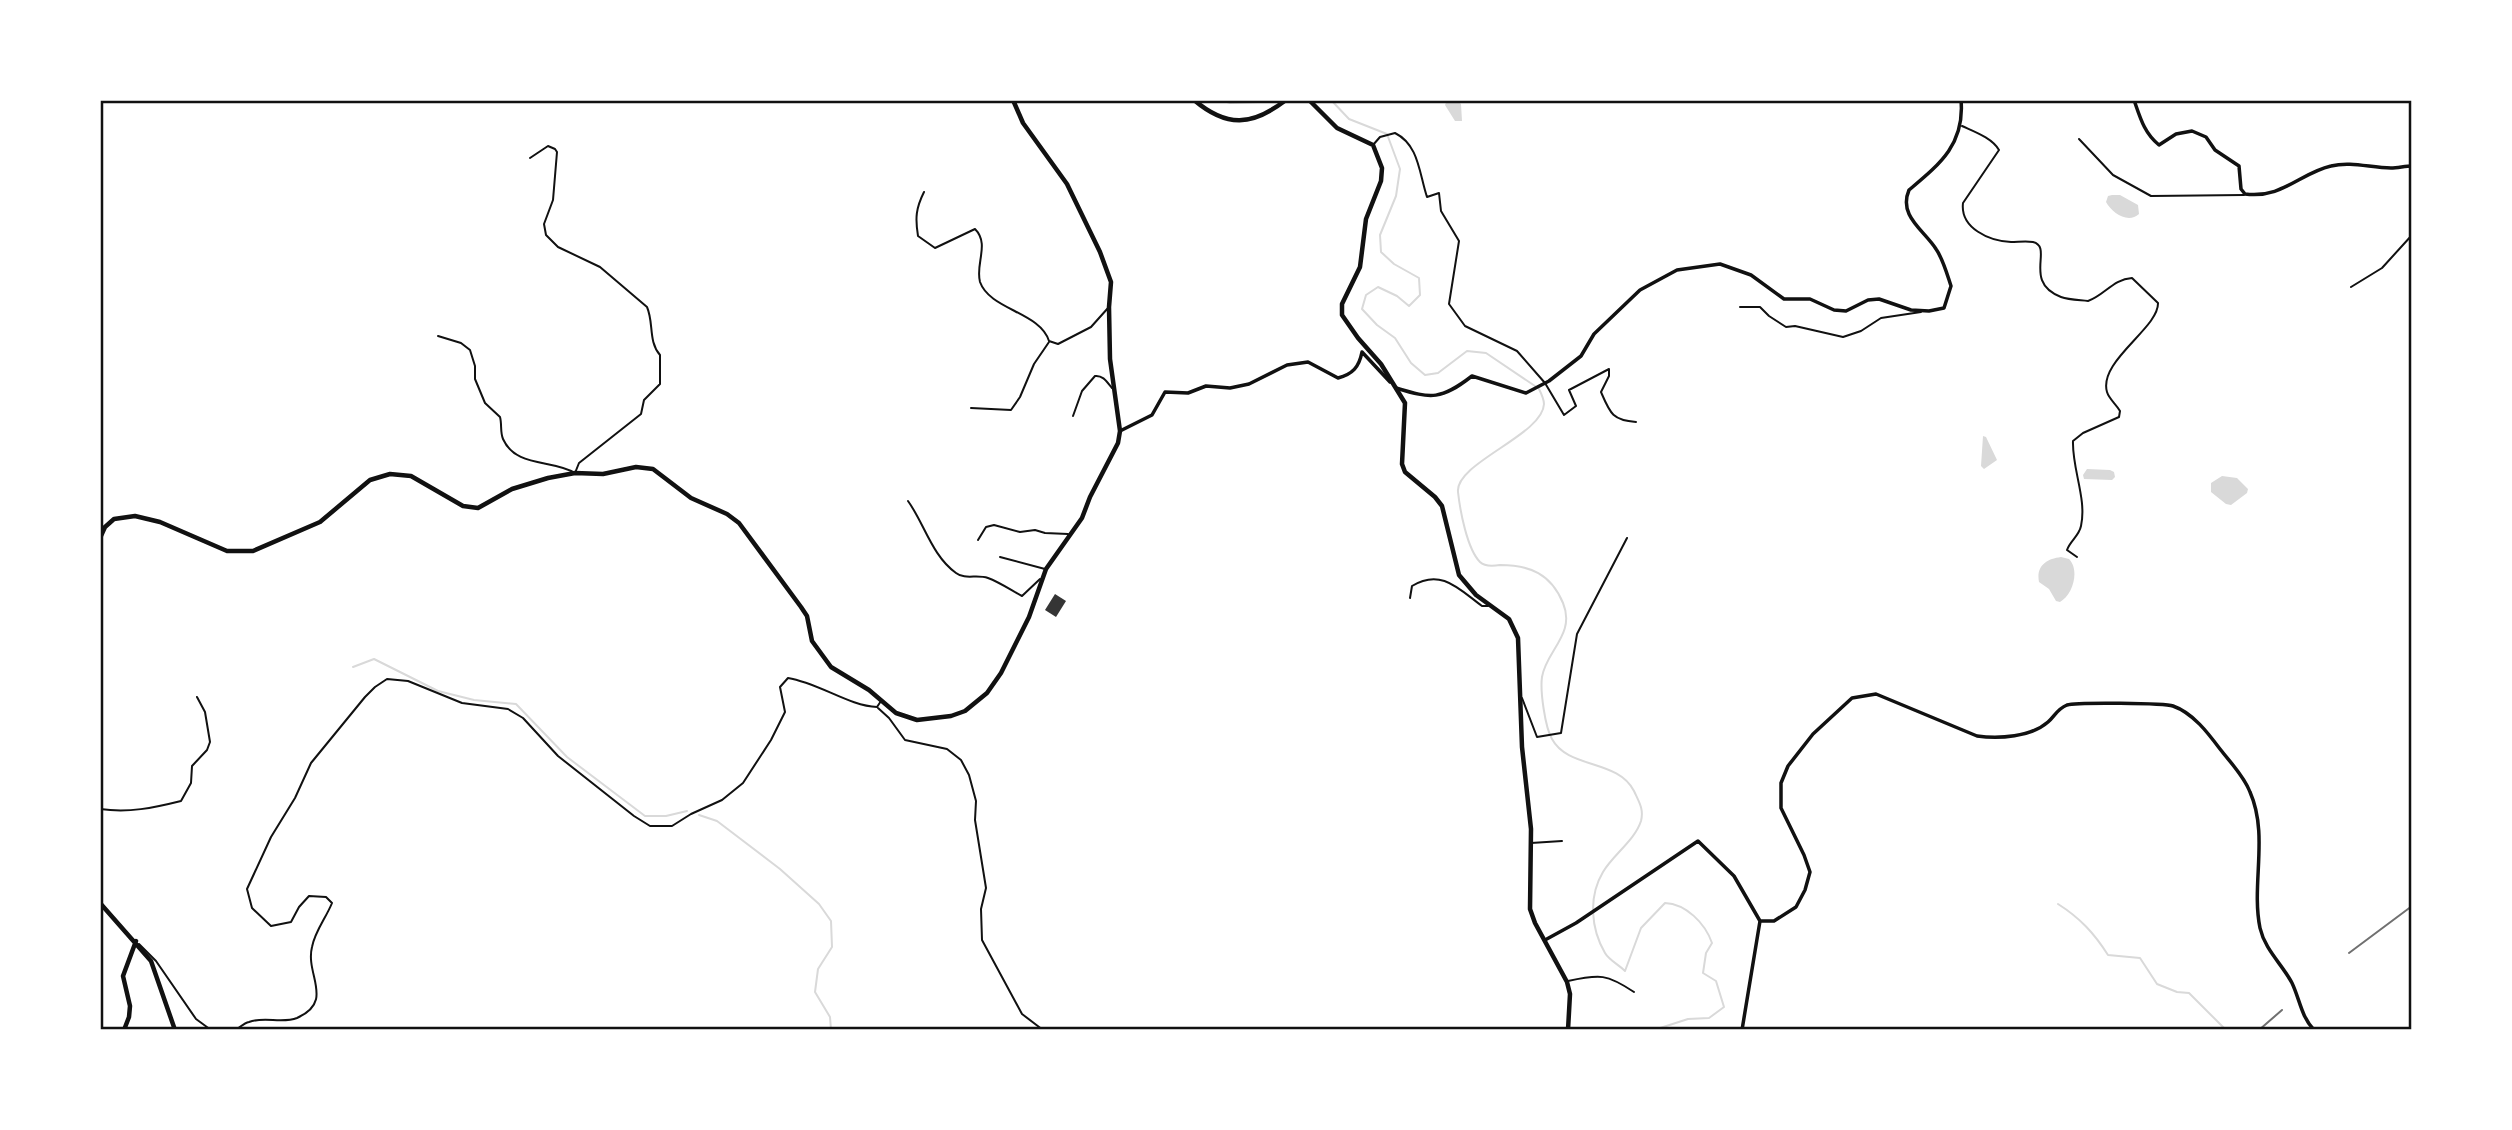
<svg xmlns="http://www.w3.org/2000/svg" width="2512" height="1130" font-family="'Roboto Condensed',sans-serif">
<style>
.water{fill:#d9d9d9}
.lines{fill:none;stroke-linecap:round;stroke-linejoin:round}
.stream{stroke:#d9d9d9;stroke-width:2}
.building{fill:#353535}
.service{stroke:#111;stroke-width:2}
.minor{stroke:#111;stroke-width:3.5}
.tertiary{stroke:#111;stroke-width:4.5}
.rail{stroke:#707070;stroke-width:2}
.neatline{fill:none;stroke:#111;stroke-width:2.5}
</style>
<rect width="100%" height="100%" fill="#fff"/>
<path class="water" d="M1447 100H1457L1461 104 1462 121H1455L1445 105Z
M2112 195H2120L2138 205 2139 214C2128 224 2112 213 2106 202L2108 196Z
M1983 436 1986 437 1997 460 1984 469 1981 466Z
M2087 469 2110 470 2114 472 2115 477 2112 480 2084 479 2083 475Z
M2222 476 2237 478 2248 489 2247 493 2231 505 2226 504 2211 492V483Z
M2061 557 2069 559C2080 570 2073 595 2060 602L2056 601 2049 589 2039 582C2036 566 2046 559 2061 557Z"/>
<g class="lines">
<path class="stream" d="M1221 100 1230 103 1258 102 1261 100
M1331 100 1349 119 1387 134 1400 169 1396 196 1380 235 1381 252 1394 264 1419 278 1420 295 1409 306 1397 296 1378 287 1366 295 1362 309 1377 325 1395 338 1411 363 1425 375 1438 373 1467 351 1486 353 1535 386
M1539 389C1541 393 1544 399 1544 404 1543 435 1455 463 1458 492 1460 510 1467 549 1480 562 1485 567 1494 566 1500 565 1530 565 1551 574 1563 603 1576 634 1546 651 1542 677 1540 691 1545 727 1552 739 1568 769 1618 759 1634 791 1639 802 1644 809 1641 821 1635 840 1613 855 1603 872 1588 897 1591 929 1605 953 1609 960 1619 965 1625 971L1641 928 1665 903C1686 904 1705 923 1712 943L1706 953 1703 973 1716 981 1724 1007 1709 1018 1688 1019 1654 1030
M353 667 374 659 438 691 474 700 516 704 567 757 645 816H666L687 811
M699 815 717 821 780 869 819 904 831 921 832 947 818 969 815 992 830 1017 831 1030
M2058 904C2080 918 2094 933 2108 955L2140 958 2157 984 2177 992 2189 993 2226 1030"/>
</g>
<path class="building" d="M1055 594 1066 601 1056 617 1045 610Z"/>
<g class="lines">
<path class="service" d="M1962 126C1975 132 1992 138 1999 150L1963 203C1960 228 1989 241 2011 242 2018 242 2026 241 2033 242 2054 247 2022 282 2061 297 2069 300 2080 300 2088 301 2105 295 2113 279 2132 278L2158 303C2159 328 2098 361 2107 392 2109 399 2116 404 2120 411L2119 417 2083 433 2073 441C2072 469 2087 499 2081 526 2079 536 2070 541 2067 550L2077 557
M2079 139 2113 175 2151 196 2244 195
M1373 145 1380 137 1395 133C1419 145 1419 173 1427 197L1439 193 1441 211 1459 241 1449 304 1465 326 1517 351 1545 383 1564 415 1576 406 1569 390 1609 369V376L1601 392C1610 413 1612 420 1636 422
M924 192C916 208 915 218 918 236L935 248 975 229C990 244 975 264 980 282 990 310 1040 312 1049 341L1058 344 1091 327 1108 308
M2351 287 2382 268 2412 235
M1740 307H1760L1769 316 1786 327 1795 326 1843 337 1861 331 1881 318 1921 312
M438 336 461 343 470 350 475 366V379L485 403 500 417C502 424 500 432 503 439 516 468 552 459 575 473L579 463 641 414 644 400 660 384V355C648 341 654 323 647 307L600 267 558 247 546 235 544 224 553 200 557 152 555 149 548 146 530 158
M971 408 1011 410 1020 397 1034 364 1049 342
M1073 416 1082 391 1095 376C1103 375 1107 382 1112 388
M908 501C924 523 932 556 956 573 965 580 977 574 988 578 999 582 1011 590 1022 596L1040 579
M978 540 986 527 994 525 1020 532 1035 530 1045 533 1068 534
M1000 557 1045 569
M1410 598 1412 586C1441 568 1459 589 1482 606H1488
M1522 698 1537 737 1561 733 1577 634 1627 538
M878 708 889 718 905 740 947 749 961 760 969 775 976 801 975 820 986 888 981 909 982 940 1022 1014 1043 1030
M100 809C129 813 153 808 181 801L191 783 192 766 207 750 210 742 205 712 197 697
M1531 843 1562 841
M139 944 156 961 196 1019 211 1030
M1568 981C1600 974 1607 974 1634 992
M235 1030C239 1028 244 1023 249 1022 264 1016 282 1024 297 1018 335 1001 305 975 312 947 315 931 326 918 332 903L326 897 309 896 299 907 291 922 271 926 252 908 247 889 271 837 295 798 311 763 365 697 375 687 387 679 408 681 462 703 508 709 523 718 558 756 634 816 650 826H672L691 814 722 800 743 783 771 740 785 712 780 687 788 678C819 683 849 706 877 707L881 701
M1052 1030H1061"/>
<path class="minor" d="M2134 100C2140 117 2144 133 2159 145L2176 134 2192 131 2206 137 2215 150 2239 166 2241 189 2245 194C2282 199 2300 173 2331 166 2351 161 2371 168 2391 168 2398 168 2405 166 2412 166
M1396 388C1432 399 1441 400 1472 376L1526 393 1549 381 1581 356 1594 334 1640 290 1677 270 1720 264 1751 275 1784 299H1810L1834 310 1846 311 1868 300 1879 299 1911 310 1929 311 1944 308 1951 286C1947 274 1943 259 1936 249 1924 230 1898 216 1909 190 1940 164 1965 144 1961 100
M1120 431 1152 415 1165 392 1188 393 1206 386 1230 388 1249 384 1287 365 1308 362 1338 378C1353 374 1359 367 1362 352L1390 382
M1545 940 1576 923 1698 841 1734 876 1760 921H1774L1796 907 1805 890 1810 872 1804 855 1781 808V783L1788 766 1813 734 1852 698 1876 694 1977 736C1999 739 2031 737 2048 722 2055 716 2057 709 2067 705 2076 702 2165 703 2173 706 2193 713 2208 733 2220 749 2230 762 2244 776 2250 792 2269 835 2251 884 2260 928 2265 950 2282 964 2292 983 2300 1000 2301 1016 2314 1030
M1742 1030 1760 921"/>
<path class="tertiary" d="M1194 100C1227 128 1252 126 1286 100
M1309 100 1337 128 1373 145 1382 168 1381 181 1366 219 1360 267 1342 304V315L1358 338 1381 364 1405 403 1402 464 1405 472 1435 497 1442 506 1459 575 1476 595 1509 619 1518 638 1522 747 1531 829 1530 909 1535 923 1567 982 1570 994 1568 1030
M100 538 105 527 114 519 135 516 160 522 227 551H253L320 522 370 480 390 474 411 476 463 506 478 508 512 489 548 478 575 473 603 474 636 467 653 469 691 498 727 514 739 523 801 607 807 616 812 641 831 667 869 690 896 713 917 720 951 716 965 711 987 693 1001 673 1029 617 1046 569 1082 518 1090 497 1118 443 1120 431 1110 359 1109 307 1111 282 1100 252 1067 184 1023 123 1013 100
M100 903 151 961 175 1030
M124 1030 129 1017 130 1006 123 976 136 941"/>
<path class="rail" d="M2349 953 2412 906
M2259 1030 2282 1010"/>
</g>
<rect width="2512" height="1130" fill="none" stroke="#ffffff" stroke-width="203"/>
<rect x="102" y="102" width="2308" height="926" class="neatline"/>
</svg>
